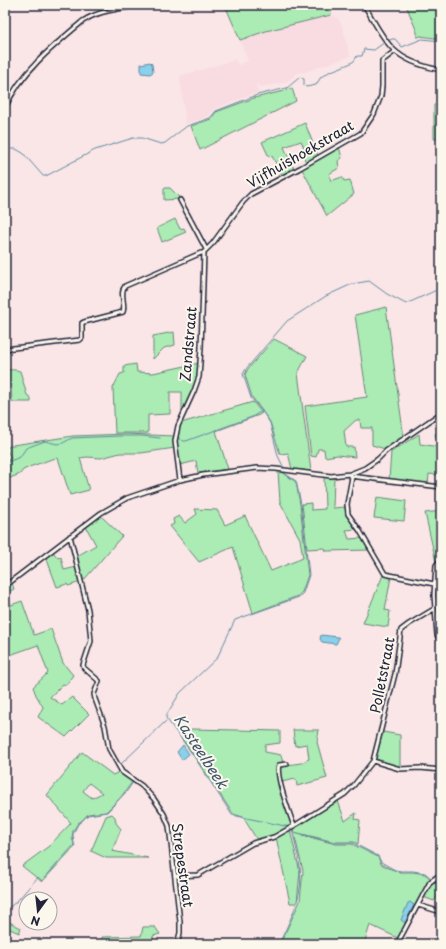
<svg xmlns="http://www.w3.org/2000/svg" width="446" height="949" font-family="'Playpen Sans',sans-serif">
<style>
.built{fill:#f9dbe2}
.green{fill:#abebb4;stroke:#668678;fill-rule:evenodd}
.water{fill:#89d0ea;stroke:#608aa4}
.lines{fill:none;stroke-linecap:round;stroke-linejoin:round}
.stream{stroke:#608aa4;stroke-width:1}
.minor-casing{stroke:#22223b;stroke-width:6}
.minor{stroke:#fbf7ec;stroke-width:3}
.labels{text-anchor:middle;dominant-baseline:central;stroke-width:4;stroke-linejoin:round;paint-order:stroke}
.street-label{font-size:14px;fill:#22223b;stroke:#fbf7ec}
.water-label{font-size:15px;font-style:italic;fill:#415670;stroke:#fbf7ec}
</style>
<rect width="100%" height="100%" fill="#fae6e6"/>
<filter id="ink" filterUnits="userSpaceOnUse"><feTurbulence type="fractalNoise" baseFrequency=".025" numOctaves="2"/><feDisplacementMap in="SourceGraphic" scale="8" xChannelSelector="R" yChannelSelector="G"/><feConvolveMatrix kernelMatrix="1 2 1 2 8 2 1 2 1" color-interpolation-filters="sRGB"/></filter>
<g filter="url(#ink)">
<path class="built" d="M331 15 338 18 343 29 350 56 304 72 297 73 287 82 261 87 256 84 258 92 214 109 209 116 186 124 180 76 235 60 239 65 248 61 240 40 266 31Z"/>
<path class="green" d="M225 5 258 6 259 9 310 5H330L331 15 266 31 240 40Z
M406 5H441V39L420 36 417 38V32Z
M292 88 296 101 200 150 191 126 211 119 216 112 254 98 284 91Z
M441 103V139H434V105Z
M305 123 318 156 306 163 303 154 306 152 301 141 284 147 294 169 282 175 272 156 269 157 262 142Z
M339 147 342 158 338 161 339 168 329 174 331 181 342 177 344 181 350 180 354 194 327 216 302 169Z
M164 188H170L181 199 164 200Z
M175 219 180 229 184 228 186 232 162 242 157 228Z
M386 307 404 438 388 450 372 445V428H361L360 420H356L344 431 346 447H354L355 457 337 455 325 457 324 449H318L316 457 311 456 305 406 367 397 355 315Z
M174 332 175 345 164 348 153 359V336Z
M274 339 307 356 298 373 311 471 292 469 288 453 280 454 270 422 252 397 245 375 247 370Z
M199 363 195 387 184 411H182V392H170V414L148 415V433H115L113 388 120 374 124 373V366L136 364 137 372 153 373Z
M5 368C10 371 15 369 20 371L27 395 31 398V402H12L11 385 10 384 5 383Z
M253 402 262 413 259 415 216 431 228 469 198 473 196 461 180 465 177 442 181 423Z
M441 430V455H439L438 475 429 474 428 485 389 480 391 452 419 434 420 444 439 447 435 434Z
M126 434 174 436 175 448 141 453H120L101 458 87 457 80 458 89 490 70 495 58 458 52 459 32 466 23 470 20 474 5 480V462L11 458 6 448 13 445 73 436Z
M278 471 282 472 296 482 300 504 308 575 302 592 298 596 253 613 233 547 199 562 170 526 174 524 173 519 179 516 185 523 197 514 195 509 217 510 225 525 245 516 271 571 303 558 300 539 280 502Z
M324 477H334L333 508 345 507 346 514 357 529 346 530 349 539 363 538 370 550 326 551 325 548 307 549 302 504 311 503V510L325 509Z
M377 497 406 501 404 521 374 518Z
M441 511V559L436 562 425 513Z
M101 516 122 536 83 581 77 556 96 545 86 527Z
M53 552 58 558 61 557 64 570 77 567 81 582 68 586 67 584 57 587 46 557Z
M441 562V594L436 597C436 587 433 569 441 562Z
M383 575 391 577 385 610 390 611 388 627 363 623Z
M12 583 14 589 7 593 11 605 22 601 34 635 51 629 63 663 73 675 66 685 63 684 50 697 62 705 72 697 89 714 66 737 38 717 43 707 36 695 33 687 48 673 38 645 7 656 5 653V587Z
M191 729 280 731V743L265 745V752L281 755 283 763 277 765C274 779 288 811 292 825L273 837 257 840 243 817 233 814 194 755 182 739Z
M293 730H319L317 742 327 778 297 786 296 779 281 782 279 768 280 766 301 763 309 759 307 744 295 746Z
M383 732 400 735V767L375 759Z
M82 752 113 775 120 771 133 781 121 797 106 812 88 814 82 821 78 823 73 831 72 838 75 846 42 882 22 866 49 846 71 823 47 795ZM89 783 102 793 92 798 83 791Z
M338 801 345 821 356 813 355 819 360 820 358 844 354 842H335L294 832 293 829Z
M112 814 115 817 116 823 121 829 112 851 148 858H106L91 851 106 816Z
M290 830 300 872 297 903H290L276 837Z
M294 833 336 844H352L378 857 381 864 391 869 401 872H413L425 874 431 879 398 938 370 925 364 944H280L300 901 303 871Z
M433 881 441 888V895H438L434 901 423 897Z
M5 920 21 928 19 933 10 929 8 936 12 940 8 944H5Z
M143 927H155L160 934 153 936 154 944H101L102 937 141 936Z"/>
<path class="water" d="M150 62 152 64 153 72 150 74 141 73V64Z
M321 635 338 637 339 638 336 644 322 642 320 639Z
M183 745 189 754 182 760 177 752Z
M410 902 414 905 405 923 401 920 408 903Z"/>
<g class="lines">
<path class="stream" d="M388 41 392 39H395L402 47 422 39 441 41
M5 149H16L23 153 43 176H46L95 150 133 138H142L161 144 165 143 187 126 210 118 216 111 257 95 287 88 300 77 304 79V85L306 87 316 85 321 77 329 72 349 64 354 61 357 56H362L364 49 374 50 385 42
M178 438 183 441H186L252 417 262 411
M5 463 20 457 26 448 45 441 57 444 63 443 72 438 121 436H142L160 438
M284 468 278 456 270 423 262 411 251 398 243 374 246 369 287 321 326 296 352 284 369 281 387 294 406 304 441 288
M284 473 296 481 301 504 309 575 303 593 299 597 235 620 217 658 180 693 167 714 166 718 193 755 232 815 290 827
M120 765 166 721
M122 770 135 779
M292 829 299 860
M293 832 335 843H353L378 856 381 862 395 870 401 871H413L425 873 432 879
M435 881 441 887
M5 911 17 901 38 877 42 881 74 845 73 834 78 824 88 815 107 812 127 791 133 782
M279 944C291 917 306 893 299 862"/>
<defs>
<path id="minor" d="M364 5C373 19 381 37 393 49 405 61 425 67 441 70
M5 108C21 72 53 46 83 21 99 10 118 10 137 5
M180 200 206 249
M5 349 80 340 82 338V323L84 322 123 312C126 304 119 293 125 286L201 253H204
M350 476 441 487
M352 477 347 504 348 514 360 531 385 574 434 584
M180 480 175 441 178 426 194 391 199 377 201 348 204 252 213 243 243 202 251 194 300 168 361 133 374 114 381 96 382 86V61L395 51
M70 536 88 610 91 641 83 665 84 668 99 681 94 694 95 699 105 726 109 749 122 772 142 786 154 799 164 814 169 826 180 922V933L177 944
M441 560 436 565 434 595 437 635 441 642
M5 586 101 513 127 498 180 480 203 475 257 468 276 469 331 476 350 474 365 468 378 459 386 451 441 413
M373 761 395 674 401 630 409 624 434 609
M287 764 279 765C275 777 290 814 294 826
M175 876 198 875 253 843 274 837 297 824 345 794 354 785 373 761 400 769 420 768 441 770
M418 905 441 912
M397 944 430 882 441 874"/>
</defs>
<use href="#minor" class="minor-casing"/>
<use href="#minor" class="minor"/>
</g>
</g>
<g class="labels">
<g class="street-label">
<text transform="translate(300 154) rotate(-30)">Vijfhuishoekstraat</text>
<text transform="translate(188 344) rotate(-85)">Zandstraat</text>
<text transform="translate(382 675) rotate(-79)">Polletstraat</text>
<text transform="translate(183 865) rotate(82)">Strepestraat</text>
</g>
<g class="water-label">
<text transform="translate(202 751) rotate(57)">Kasteelbeek</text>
</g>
</g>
<rect width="446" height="949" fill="none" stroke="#fbf7ec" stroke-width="20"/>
<rect x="10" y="10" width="426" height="929" fill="none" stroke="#22223b" stroke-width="1.5" filter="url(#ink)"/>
<g transform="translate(38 911) rotate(195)"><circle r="19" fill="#fbf7ec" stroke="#a4a2a5"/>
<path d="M0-3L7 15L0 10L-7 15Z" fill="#22223b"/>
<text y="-6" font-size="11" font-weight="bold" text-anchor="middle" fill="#22223b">N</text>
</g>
</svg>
